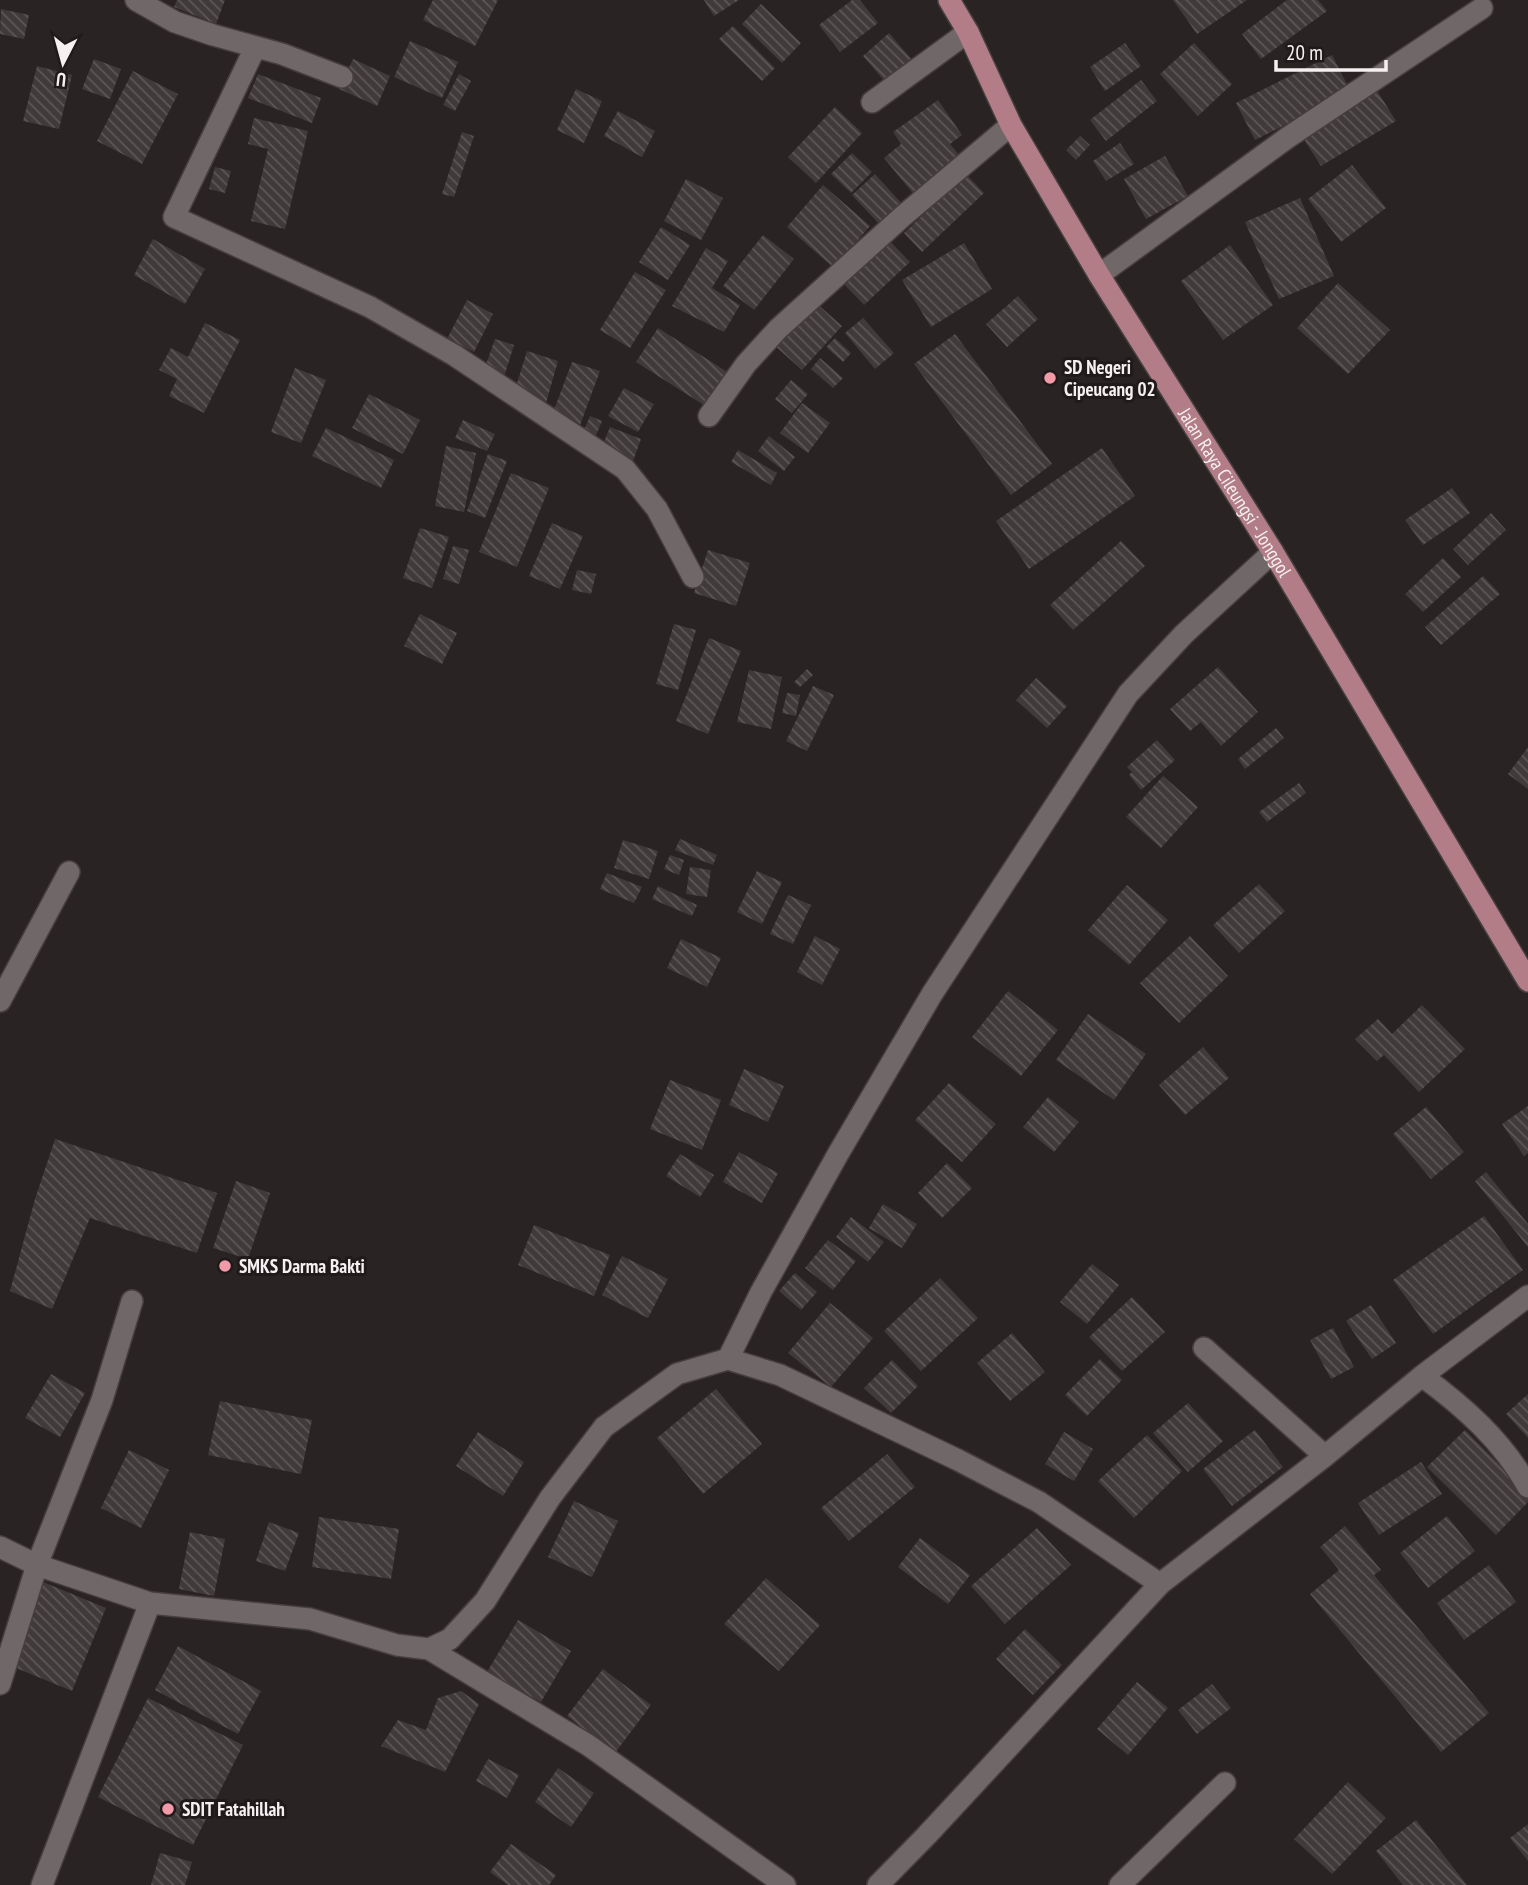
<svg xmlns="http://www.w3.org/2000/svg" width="1528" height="1885" font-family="'PT Sans Narrow',sans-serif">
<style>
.building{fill:url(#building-back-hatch)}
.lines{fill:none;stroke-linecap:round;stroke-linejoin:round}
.minor-casing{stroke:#453e3f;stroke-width:24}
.primary-casing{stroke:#453e3f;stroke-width:24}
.minor{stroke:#706768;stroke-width:21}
.primary{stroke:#b27d86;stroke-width:21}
.poi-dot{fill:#f39aa9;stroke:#201a1b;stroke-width:2.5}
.labels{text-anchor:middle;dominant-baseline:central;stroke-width:6;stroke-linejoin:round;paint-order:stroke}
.poi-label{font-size:19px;font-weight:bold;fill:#f5f0f1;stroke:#201a1b;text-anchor:start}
.street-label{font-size:19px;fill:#f5f0f1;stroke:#201a1b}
</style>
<defs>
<pattern id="building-back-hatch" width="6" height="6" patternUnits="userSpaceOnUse" patternTransform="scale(1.75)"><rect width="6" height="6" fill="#413a3b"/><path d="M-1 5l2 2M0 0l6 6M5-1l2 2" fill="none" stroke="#5d5758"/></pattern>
</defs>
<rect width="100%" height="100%" fill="#2a2324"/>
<path class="building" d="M177 0H225L216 24 174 7Z
M433 0H498L475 46 423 20Z
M704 0H739L714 16Z
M852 0H860L878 23 840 52 819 25Z
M1173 0H1247L1197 34Z
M1287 0H1318L1327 11 1261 59 1242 34Z
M761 4 801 43 782 63 742 24Z
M1 9 29 15 24 39 0 34Z
M733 26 775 68 762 81 719 39Z
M889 33 913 61 887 84 863 56Z
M410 41 458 62 442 98 394 77Z
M1125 43 1141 66 1105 91 1090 67Z
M1194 43 1232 84 1198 116 1160 74Z
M1332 55 1351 92 1255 140 1236 103Z
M94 59 121 69 110 99 82 89Z
M353 59 390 76 377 106 339 89Z
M37 66 72 75 59 129 23 121Z
M133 71 178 94 142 164 97 141Z
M258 74 321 98 312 123 248 98Z
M459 74 471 81 455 111 443 105Z
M1141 80 1157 101 1106 141 1090 120Z
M576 89 602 101 584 143 557 130Z
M1376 89 1396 121 1321 166 1301 135Z
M938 100 962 135 950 144 963 160 916 197 884 158 901 144 893 132Z
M835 107 862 133 816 183 788 157Z
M618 111 655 131 642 157 604 136Z
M254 118 308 131 285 229 251 221 268 149 248 144Z
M462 132 474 136 454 197 442 194Z
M1080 136 1090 145 1076 160 1066 150Z
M1120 143 1134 164 1106 181 1093 161Z
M852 153 872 172 851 193 831 174Z
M1165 156 1188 196 1146 219 1124 179Z
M1352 165 1386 208 1341 242 1308 199Z
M215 167 231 171 225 193 209 189Z
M875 174 904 206 881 226 852 195Z
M966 174 984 193 922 252 904 233Z
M686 179 723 198 701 240 664 221Z
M823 185 870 226 834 268 787 227Z
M1300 198 1334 276 1279 299 1245 222Z
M661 227 690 245 668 280 639 262Z
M763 235 794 259 754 310 723 286Z
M886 237 910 262 864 305 840 280Z
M153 239 205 269 185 304 134 275Z
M964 243 992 289 931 327 902 280Z
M1230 245 1273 305 1223 340 1181 281Z
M706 248 728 261 712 288 740 305 724 332 672 306Z
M635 272 666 290 630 348 600 330Z
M1338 283 1390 330 1348 374 1297 328Z
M1018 296 1038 319 1007 347 986 324Z
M467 300 493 314 474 352 447 339Z
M814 301 842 326 802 370 774 345Z
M863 318 894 353 875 369 845 333Z
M205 323 240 340 204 413 169 396 177 379 159 370 171 348 188 357Z
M658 328 729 373 707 407 636 362Z
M955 334 1052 464 1011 495 914 364Z
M835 338 851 353 843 362 826 347Z
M495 339 514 345 504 377 484 370Z
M527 351 558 361 546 403 514 393Z
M820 358 843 378 833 388 811 369Z
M572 362 600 371 579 428 551 418Z
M295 368 326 380 301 443 271 432Z
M791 380 808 394 792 413 775 399Z
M624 388 654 404 638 432 608 416Z
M369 394 420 420 403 454 352 428Z
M802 403 830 423 808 453 780 433Z
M590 416 602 421 594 440 582 435Z
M463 420 495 434 487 451 455 438Z
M610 427 641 439 633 461 601 449Z
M326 428 394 460 381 488 312 456Z
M769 436 795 457 784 471 758 451Z
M446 446 476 453 464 512 435 506Z
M1102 448 1135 496 1029 569 996 521Z
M738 450 777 473 771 485 731 462Z
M488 454 507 461 485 518 467 511Z
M511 473 549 488 517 567 479 552Z
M1452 488 1470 513 1423 545 1405 520Z
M1491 513 1506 530 1468 565 1453 549Z
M552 523 583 536 560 589 529 576Z
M420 528 449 537 432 588 403 578Z
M1121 541 1145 566 1073 630 1050 605Z
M453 546 469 550 459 584 443 579Z
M708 550 750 563 736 606 694 593Z
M1443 558 1461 577 1423 612 1405 594Z
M577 570 596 574 591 594 572 590Z
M1483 576 1500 594 1441 645 1425 627Z
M420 614 457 633 442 664 404 646Z
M674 624 696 630 678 690 656 684Z
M709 638 741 651 708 734 676 721Z
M1218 667 1258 712 1221 746 1201 722 1190 731 1170 709Z
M807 669 813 675 800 687 794 682Z
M749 670 782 677 771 729 737 722Z
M1036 678 1067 706 1047 728 1016 700Z
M813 686 834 695 807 751 786 741Z
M787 693 800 695 796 716 782 713Z
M1276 728 1284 738 1245 769 1238 759Z
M1157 740 1175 760 1141 790 1129 775 1132 772 1127 767Z
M1528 747V789L1508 774Z
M1163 776 1198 807 1161 848 1126 817Z
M1299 783 1306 793 1267 822 1259 812Z
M680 839 717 855 713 865 675 850Z
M623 840 658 851 649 879 614 868Z
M670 855 684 860 679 875 664 869Z
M690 867 711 870 707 897 686 894Z
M757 871 782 882 762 924 737 912Z
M607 873 642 887 634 903 600 889Z
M1259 884 1285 911 1239 953 1213 925Z
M1127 885 1168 920 1129 965 1088 930Z
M658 886 697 905 692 916 652 899Z
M788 895 811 905 793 944 770 934Z
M815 936 840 949 822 985 797 972Z
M1190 936 1228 976 1179 1023 1140 983Z
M681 939 721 958 707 987 667 968Z
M1008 991 1058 1030 1021 1076 972 1037Z
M1422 1005 1465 1049 1419 1092 1384 1055 1377 1061 1355 1039 1378 1019 1392 1034Z
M1088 1014 1146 1054 1114 1100 1056 1060Z
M1203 1047 1229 1078 1185 1115 1159 1085Z
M744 1069 784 1086 768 1122 729 1105Z
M670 1080 721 1100 702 1150 650 1129Z
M949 1083 996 1124 962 1162 915 1120Z
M1048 1097 1079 1122 1054 1152 1023 1127Z
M1528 1106V1153L1524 1156 1502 1124Z
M1426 1107 1464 1152 1431 1179 1393 1134Z
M55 1139 217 1193 197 1253 90 1218 52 1309 10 1291 35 1199Z
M739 1152 778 1173 762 1203 723 1182Z
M680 1154 714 1175 700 1197 666 1176Z
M947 1163 972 1188 942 1218 918 1193Z
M1486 1172 1528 1224V1247L1475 1181Z
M236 1181 270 1193 248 1259 213 1248Z
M883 1204 917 1224 902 1248 869 1228Z
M1484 1216 1523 1270 1433 1334 1393 1280Z
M851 1217 884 1242 868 1262 836 1237Z
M534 1225 610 1255 594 1296 518 1265Z
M828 1240 856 1261 833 1290 805 1268Z
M622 1256 668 1279 648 1318 602 1295Z
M1092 1264 1119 1285 1087 1324 1060 1302Z
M795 1273 817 1292 801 1310 779 1291Z
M940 1278 978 1318 921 1371 884 1331Z
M1132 1297 1165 1332 1122 1371 1089 1337Z
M830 1303 873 1338 831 1387 788 1353Z
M1371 1305 1396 1343 1372 1359 1346 1321Z
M1333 1328 1354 1367 1331 1379 1310 1340Z
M1012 1333 1045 1372 1010 1401 977 1363Z
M1100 1359 1122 1380 1087 1416 1065 1395Z
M892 1360 918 1386 891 1413 864 1388Z
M51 1374 85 1393 60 1437 25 1418Z
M716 1389 762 1444 703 1494 657 1438Z
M1528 1394V1438L1506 1414Z
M220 1401 312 1420 301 1474 208 1455Z
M1188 1403 1223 1441 1188 1472 1153 1433Z
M1255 1430 1283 1467 1232 1506 1203 1469Z
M1465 1430 1528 1493V1502L1496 1535 1427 1467Z
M478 1432 524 1462 503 1496 456 1466Z
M1064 1432 1093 1449 1074 1481 1045 1464Z
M1147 1435 1182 1471 1134 1518 1098 1481Z
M129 1450 169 1470 141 1528 101 1508Z
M887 1454 915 1487 849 1541 821 1508Z
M1421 1462 1442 1494 1379 1535 1358 1503Z
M574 1501 618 1521 592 1577 548 1557Z
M1447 1516 1475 1551 1428 1588 1400 1553Z
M319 1517 399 1529 391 1579 312 1567Z
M269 1522 299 1533 285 1571 256 1561Z
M1345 1526 1381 1570 1374 1575 1489 1713 1441 1752 1310 1594 1339 1570 1320 1547Z
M1037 1528 1071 1565 1005 1624 971 1586Z
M190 1532 225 1539 214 1596 179 1589Z
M920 1538 970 1575 948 1604 898 1567Z
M1489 1565 1516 1602 1464 1640 1437 1603Z
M766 1578 820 1625 779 1671 724 1624Z
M43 1582 106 1608 72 1691 9 1665Z
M518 1620 571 1651 541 1702 487 1672Z
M1025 1629 1062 1665 1033 1695 996 1659Z
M178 1646 261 1691 238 1734 155 1690Z
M603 1669 651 1705 615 1753 567 1716Z
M1137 1682 1168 1708 1128 1755 1097 1729Z
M1212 1684 1231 1708 1197 1734 1178 1710Z
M461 1691 479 1704 445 1772 381 1746 398 1720 426 1730 438 1698Z
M148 1698 243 1745 193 1845 98 1797Z
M488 1759 519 1775 507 1798 476 1781Z
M558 1768 594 1793 571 1827 535 1802Z
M1348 1782 1386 1818 1332 1874 1294 1839Z
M1416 1820 1467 1885H1403L1376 1851Z
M1528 1824V1861L1510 1838Z
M511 1844 556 1875 549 1885H508L490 1872Z
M160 1853 192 1862 185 1885H151Z"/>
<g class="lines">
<defs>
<path id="minor" d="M136 0 175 22 213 35 282 54 342 77
M255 48 174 217 370 307 454 355 625 469 657 509 693 577
M872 102 968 32
M1099 275 1287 138 1482 8
M709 416 746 364 778 329 903 216 1011 125
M0 1001 69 872
M1204 1348 1325 1456
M728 1359 761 1292 838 1154 932 994 1128 694 1184 634 1273 552
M1422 1376C1463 1406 1503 1441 1528 1487
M0 1547 37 1565 150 1603 310 1619 397 1645 429 1649 450 1639 485 1601 550 1498 604 1427 677 1374 728 1359 780 1375 958 1460 1039 1502 1160 1584
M429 1649 588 1745 785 1885
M0 1684 37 1565 102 1400 132 1301
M42 1885 150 1603
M878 1885 927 1835 1160 1584 1325 1456 1422 1376 1528 1296
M1120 1885 1225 1783"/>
<g id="primary">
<path id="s1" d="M949 0 968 32 1011 125 1099 275 1273 552 1528 981"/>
</g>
</defs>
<use href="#minor" class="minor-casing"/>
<use href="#primary" class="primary-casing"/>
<use href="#minor" class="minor"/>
<use href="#primary" class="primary"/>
</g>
<g class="poi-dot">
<circle cx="1050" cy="378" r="7"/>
<circle cx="225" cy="1266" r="7"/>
<circle cx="168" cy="1809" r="7"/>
</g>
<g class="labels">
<g class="poi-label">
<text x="1064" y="367">SD Negeri<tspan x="1064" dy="22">Cipeucang 02</tspan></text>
<text x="239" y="1266">SMKS Darma Bakti</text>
<text x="182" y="1809">SDIT Fatahillah</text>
</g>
<g class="street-label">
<text stroke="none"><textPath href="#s1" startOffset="570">Jalan Raya Cileungsi - Jonggol</textPath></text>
</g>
</g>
<g transform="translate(63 63) rotate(186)" stroke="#201a1b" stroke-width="5" paint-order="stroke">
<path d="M0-5L12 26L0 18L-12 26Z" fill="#f5f0f1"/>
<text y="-10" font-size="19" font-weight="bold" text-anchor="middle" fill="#f5f0f1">U</text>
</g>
<path d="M1276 60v10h110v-10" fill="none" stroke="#f5f0f1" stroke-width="3.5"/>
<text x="1286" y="60" font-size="21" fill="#f5f0f1" stroke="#201a1b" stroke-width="5" paint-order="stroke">20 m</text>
</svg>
